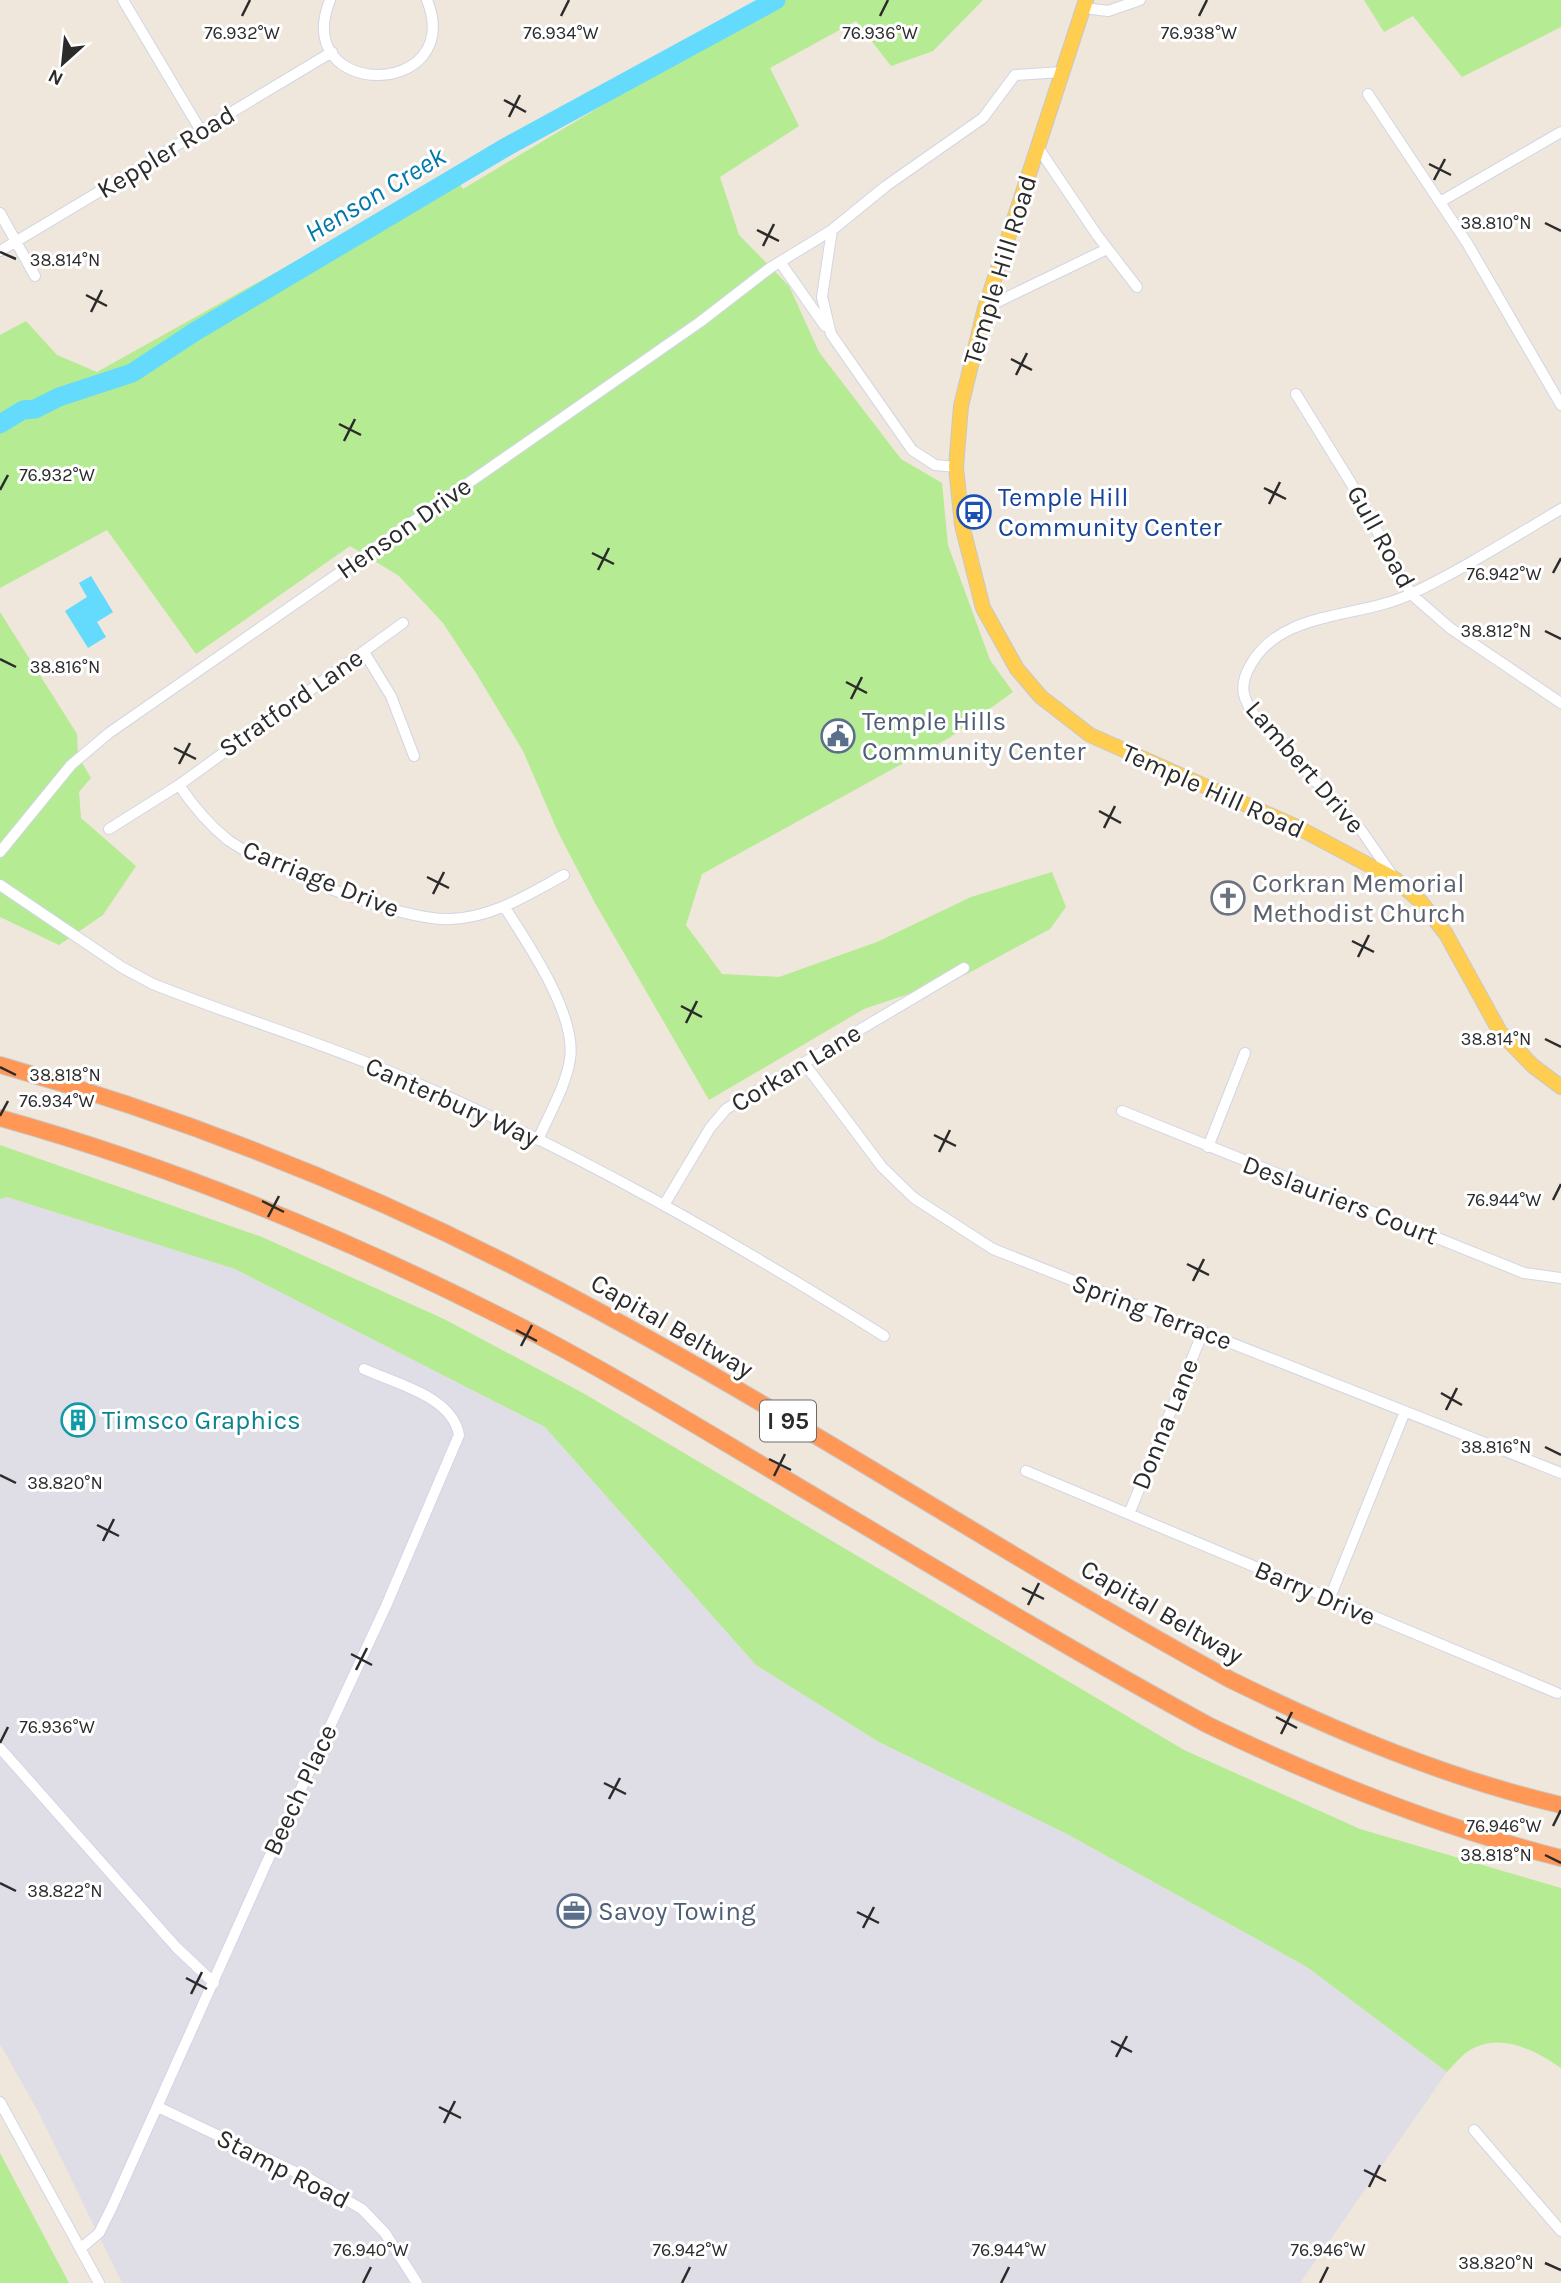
<svg xmlns="http://www.w3.org/2000/svg" width="1561" height="2283" font-family="Karla,sans-serif">
<style>
.industrial{fill:#dfdde6}
.green{fill:#b5eb93}
.water{fill:#64dafc}
.lines{fill:none;stroke-linecap:round;stroke-linejoin:round}
.river{stroke:#64dafc;stroke-width:19}
.minor-casing{stroke:#d1d6e6;stroke-width:12}
.major-casing{stroke:#c8c8c8;stroke-width:16}
.highway-casing{stroke:#c8c8c8;stroke-width:18}
.minor{stroke:#fff;stroke-width:10}
.major{stroke:#ffce51;stroke-width:14}
.highway{stroke:#ff9857;stroke-width:16}
.ticks{fill:none;stroke:#2b2b2b;stroke-width:2.5}
.labels{text-anchor:middle;dominant-baseline:central;stroke-width:6;stroke-linejoin:round;paint-order:stroke}
.shield{fill:#fff;stroke:#6b6b6b;stroke-width:2}
.shield-label{font-size:24px;font-weight:bold;fill:#2b2b2b}
.street-label{font-size:26px;fill:#2b2b2b;stroke:#fff}
.transit-label{font-size:26px;fill:#164399;stroke:#fff;text-anchor:start}
.service-label{font-size:26px;fill:#4e5e75;stroke:#fff;text-anchor:start}
.worship-label{font-size:26px;fill:#5b616d;stroke:#fff;text-anchor:start}
.culture-label{font-size:26px;fill:#0d838f;stroke:#fff;text-anchor:start}
.water-label{font-size:28px;font-style:italic;fill:#0078ab;stroke:#fff}
.ticks-label{font-size:18px;text-anchor:middle;fill:#2b2b2b;stroke:#fff;stroke-width:6;stroke-linejoin:round;paint-order:stroke}
</style>
<rect width="100%" height="100%" fill="#efe6dc"/>
<path class="industrial" d="M7 1197 235 1269 545 1427 756 1665 879 1742 1067 1834 1307 1967 1447 2072 1300 2283H122L38 2111 0 2044V1199Z"/>
<path class="green" d="M778 0H983L933 51 891 66 856 21 770 68 799 126 720 177 739 235 789 286 819 352 901 459 942 483 948 545 990 660 1013 692 949 738 702 874 686 925 722 974 779 977 877 942 971 897 1052 872 1066 907 1050 929 967 974 864 1009 709 1100 595 903 558 832 523 751 476 673 443 623 399 576 350 546 196 654 107 530 0 588V335L26 321 57 355 97 372 454 173 463 189Z
M1364 0H1561V27L1462 77 1413 16 1384 32Z
M0 612 77 734 78 756 91 778 79 792 81 818 136 866 103 915 59 945 0 917Z
M0 1145 262 1237 444 1319 583 1393 1184 1750 1360 1829 1561 1888V2068C1534 2049 1498 2031 1467 2052 1460 2057 1453 2066 1447 2072L1307 1967 1067 1834 879 1742 756 1665 545 1427 235 1269 7 1197 0 1199Z
M0 2153 69 2283H0Z"/>
<path class="water" d="M91 576 113 612 97 622 106 637 88 648 65 611 87 597 79 583Z"/>
<g class="lines">
<path class="river" d="M0 424 23 410 35 409 59 397 132 373 196 331 508 146 776 0"/>
<defs>
<path id="minor" d="M123 0 201 131
M330 0C290 101 466 99 427 0
M1084 8 1108 11 1140 0
M1368 94 1467 243 1561 405
M1037 146 1097 235 1137 287
M1440 202 1561 132
M0 213 35 276
M0 251 332 52
M780 262 825 326
M985 308 1107 249
M1296 394 1351 483 1411 594 1450 628 1561 703
M956 467 935 465 912 450 831 334 822 297 832 230 886 186 983 118 1015 75 1062 72
M364 652 391 696 414 756
M179 785C193 806 208 824 228 840 268 868 403 922 451 919 494 917 527 895 564 875
M109 829 179 785 403 623
M0 852 71 765 109 733 700 322 770 268 832 230
M1395 879 1361 830 1257 719C1243 700 1238 687 1250 666 1281 609 1359 619 1411 594 1463 569 1512 538 1561 509
M0 885 123 968 153 984C238 1018 327 1044 412 1081 576 1151 733 1241 884 1336
M505 908C529 945 577 1016 570 1059 566 1086 549 1114 538 1140
M804 1063 882 1167 914 1198 993 1249 1561 1473
M1122 1111 1524 1273 1561 1278
M1208 1147 1245 1053
M664 1205 710 1128 726 1109 964 968
M1026 1471 1557 1693
M1129 1514 1202 1334
M1329 1600 1404 1414
M0 1748 176 1947 214 1983
M0 2102 99 2283
M158 2107 310 2179 362 2209 385 2233 417 2283
M1474 2130 1561 2231
M81 2248 99 2233 112 2207 266 1864 386 1606 459 1435C452 1396 396 1384 364 1369"/>
<path id="major" d="M1086 0 985 308 961 406 956 467 962 525 983 608 1017 669 1041 697 1090 735 1297 827 1395 879 1421 902 1446 934 1500 1032 1533 1066 1561 1087"/>
<path id="highway" d="M0 1065C182 1117 360 1187 528 1274 769 1397 994 1551 1231 1680 1337 1732 1446 1778 1561 1805
M0 1118C175 1167 344 1237 506 1319 589 1361 669 1409 749 1457 901 1547 1052 1640 1208 1725 1322 1780 1438 1827 1561 1858"/>
</defs>
<use href="#minor" class="minor-casing"/>
<use href="#major" class="major-casing"/>
<use href="#highway" class="highway-casing"/>
<use href="#minor" class="minor"/>
<use href="#major" class="major"/>
<use href="#highway" class="highway"/>
</g>
<path class="ticks" d="M242 16 250 0M561 16 569 0M880 16 888 0M1199 16 1207 0M504 100 526 112M509 117 520 95M1429 164 1451 175M1434 180 1445 159M1545 223 1561 231M757 230 779 241M763 246 774 224M0 252 16 259M86 295 107 306M91 312 102 290M1011 359 1032 370M1016 375 1027 353M339 424 361 435M344 441 355 419M1264 488 1286 499M0 490 8 475M1269 504 1280 482M592 553 614 564M598 570 609 548M1553 573 1561 558M1545 631 1561 639M0 659 16 667M846 682 867 693M851 699 862 677M174 748 196 759M179 764 190 743M1099 811 1121 823M1104 828 1115 806M427 877 449 888M433 894 444 872M1352 941 1374 952M1358 957 1369 935M681 1006 702 1017M686 1023 697 1001M1545 1039 1561 1047M0 1067 16 1075M0 1116 8 1101M934 1135 956 1146M939 1152 950 1130M1553 1200 1561 1184M262 1201 284 1212M268 1217 279 1196M1187 1264 1209 1275M1193 1281 1204 1259M516 1330 537 1341M521 1346 532 1325M1441 1393 1462 1405M1446 1410 1457 1388M1545 1447 1561 1455M769 1459 791 1470M0 1475 16 1483M774 1476 785 1454M97 1525 119 1536M103 1541 114 1519M1022 1588 1044 1599M1028 1605 1039 1583M351 1654 372 1665M356 1670 367 1648M1276 1717 1297 1728M1281 1734 1292 1712M0 1743 8 1727M604 1783 626 1794M609 1799 620 1778M1553 1826 1561 1810M1545 1855 1561 1863M0 1883 16 1891M857 1912 879 1923M863 1928 874 1907M186 1978 207 1989M191 1994 202 1972M1111 2041 1132 2052M1116 2057 1127 2036M439 2107 461 2118M444 2123 455 2101M1364 2170 1386 2181M1369 2187 1380 2165M1545 2263 1561 2270M363 2283 371 2267M682 2283 690 2267M1001 2283 1009 2267M1320 2283 1328 2267"/>
<defs>
<symbol id="bus-ring" viewBox="-11 -11 22 22"><circle r="9.5" fill="#fff" stroke="#1a4fb4" stroke-width="1.5"/><path d="M-5-6H5V4H4V6H2V4H-2V6H-4V4H-5ZM-3.5-4V0h7V-4ZM-3.5 1.2v1.5H-2V1.2ZM2 1.2v1.5H3.5V1.2Z" fill="#1a4fb4"/></symbol>
<symbol id="civic-ring" viewBox="-11 -11 22 22"><circle r="9.5" fill="#fff" stroke="#5c6f8a" stroke-width="1.5"/><path d="M-.6-6.5H3V-4.5H.6V-3L4-1V1h2V6H-6V1h2V-1L-.6-3ZM-1.2 2.5V6h2.4V2.5Z" fill="#5c6f8a"/></symbol>
<symbol id="church-ring" viewBox="-11 -11 22 22"><circle r="9.5" fill="#fff" stroke="#6b7280" stroke-width="1.5"/><path d="M-1.2-6h2.4v3.5h3.3v2.4h-3.3V6h-2.4V-.1h-3.3v-2.4h3.3Z" fill="#6b7280"/></symbol>
<symbol id="building-ring" viewBox="-11 -11 22 22"><circle r="9.5" fill="#fff" stroke="#0f9aa8" stroke-width="1.5"/><path d="M-4-6H4V6H1V3H-1V6H-4ZM-2.5-4.3h1.7v1.8h-1.7ZM.8-4.3h1.7v1.8H.8ZM-2.5-1h1.7V.8h-1.7ZM.8-1h1.7V.8H.8Z" fill="#0f9aa8"/></symbol>
<symbol id="office-ring" viewBox="-11 -11 22 22"><circle r="9.5" fill="#fff" stroke="#5c6f8a" stroke-width="1.5"/><path d="M-6-3h4V-5.5h4V-3h4V5H-6ZM-1-4.5V-3h2v-1.5ZM-6 0V1H6V0Z" fill="#5c6f8a"/></symbol>
</defs>
<g fill-rule="evenodd">
<use href="#bus-ring" x="955" y="493" width="38" height="38"/>
<use href="#civic-ring" x="819" y="717" width="38" height="38"/>
<use href="#church-ring" x="1209" y="879" width="38" height="38"/>
<use href="#building-ring" x="59" y="1401" width="38" height="38"/>
<use href="#office-ring" x="555" y="1892" width="38" height="38"/>
</g>
<g class="labels">
<rect class="shield" x="760" y="1400.5" width="56" height="41" rx="5"/>
<g class="shield-label">
<text x="788" y="1421">I 95</text>
</g>
<g class="street-label">
<text transform="translate(166 152) rotate(-31)">Keppler Road</text>
<text transform="translate(1000 270) rotate(-73)">Temple Hill Road</text>
<text transform="translate(404 528) rotate(-35)">Henson Drive</text>
<text transform="translate(1381 537) rotate(61)">Gull Road</text>
<text transform="translate(291 703) rotate(-35)">Stratford Lane</text>
<text transform="translate(1305 767) rotate(49)">Lambert Drive</text>
<text transform="translate(1213 791) rotate(24)">Temple Hill Road</text>
<text transform="translate(321 879) rotate(22)">Carriage Drive</text>
<text transform="translate(796 1068) rotate(-31)">Corkan Lane</text>
<text transform="translate(452 1102) rotate(24)">Canterbury Way</text>
<text transform="translate(1340 1200) rotate(21)">Deslauriers Court</text>
<text transform="translate(1152 1312) rotate(21)">Spring Terrace</text>
<text transform="translate(672 1326) rotate(30)">Capital Beltway</text>
<text transform="translate(1165 1424) rotate(-68)">Donna Lane</text>
<text transform="translate(1315 1593) rotate(23)">Barry Drive</text>
<text transform="translate(1162 1612) rotate(30)">Capital Beltway</text>
<text transform="translate(300 1790) rotate(-65)">Beech Place</text>
<text transform="translate(283 2169) rotate(27)">Stamp Road</text>
</g>
<g class="transit-label">
<text x="998" y="497">Temple Hill<tspan x="998" dy="30">Community Center</tspan></text>
</g>
<g class="service-label">
<text x="862" y="721">Temple Hills<tspan x="862" dy="30">Community Center</tspan></text>
<text x="598" y="1911">Savoy Towing</text>
</g>
<g class="worship-label">
<text x="1252" y="883">Corkran Memorial<tspan x="1252" dy="30">Methodist Church</tspan></text>
</g>
<g class="culture-label">
<text x="102" y="1420">Timsco Graphics</text>
</g>
<g class="water-label">
<text transform="translate(375 194) rotate(-31)">Henson Creek</text>
</g>
</g>
<g class="ticks-label">
<text x="242" y="39">76.932°W</text>
<text x="561" y="39">76.934°W</text>
<text x="880" y="39">76.936°W</text>
<text x="1199" y="39">76.938°W</text>
<text x="1496" y="229">38.810°N</text>
<text x="65" y="266">38.814°N</text>
<text x="57" y="481">76.932°W</text>
<text x="1504" y="580">76.942°W</text>
<text x="1496" y="637">38.812°N</text>
<text x="65" y="673">38.816°N</text>
<text x="1496" y="1045">38.814°N</text>
<text x="65" y="1081">38.818°N</text>
<text x="57" y="1107">76.934°W</text>
<text x="1504" y="1206">76.944°W</text>
<text x="1496" y="1453">38.816°N</text>
<text x="65" y="1489">38.820°N</text>
<text x="57" y="1733">76.936°W</text>
<text x="1504" y="1832">76.946°W</text>
<text x="1496" y="1861">38.818°N</text>
<text x="65" y="1897">38.822°N</text>
<text x="371" y="2256">76.940°W</text>
<text x="690" y="2256">76.942°W</text>
<text x="1009" y="2256">76.944°W</text>
<text x="1328" y="2256">76.946°W</text>
<text x="1496" y="2269">38.820°N</text>
</g>
<g transform="translate(63 63) rotate(207)" stroke="#ffffff" stroke-width="5" paint-order="stroke">
<path d="M0-5L12 26L0 18L-12 26Z" fill="#2b2b2b"/>
<text y="-10" font-size="19" font-weight="bold" text-anchor="middle" fill="#2b2b2b">N</text>
</g>
</svg>
